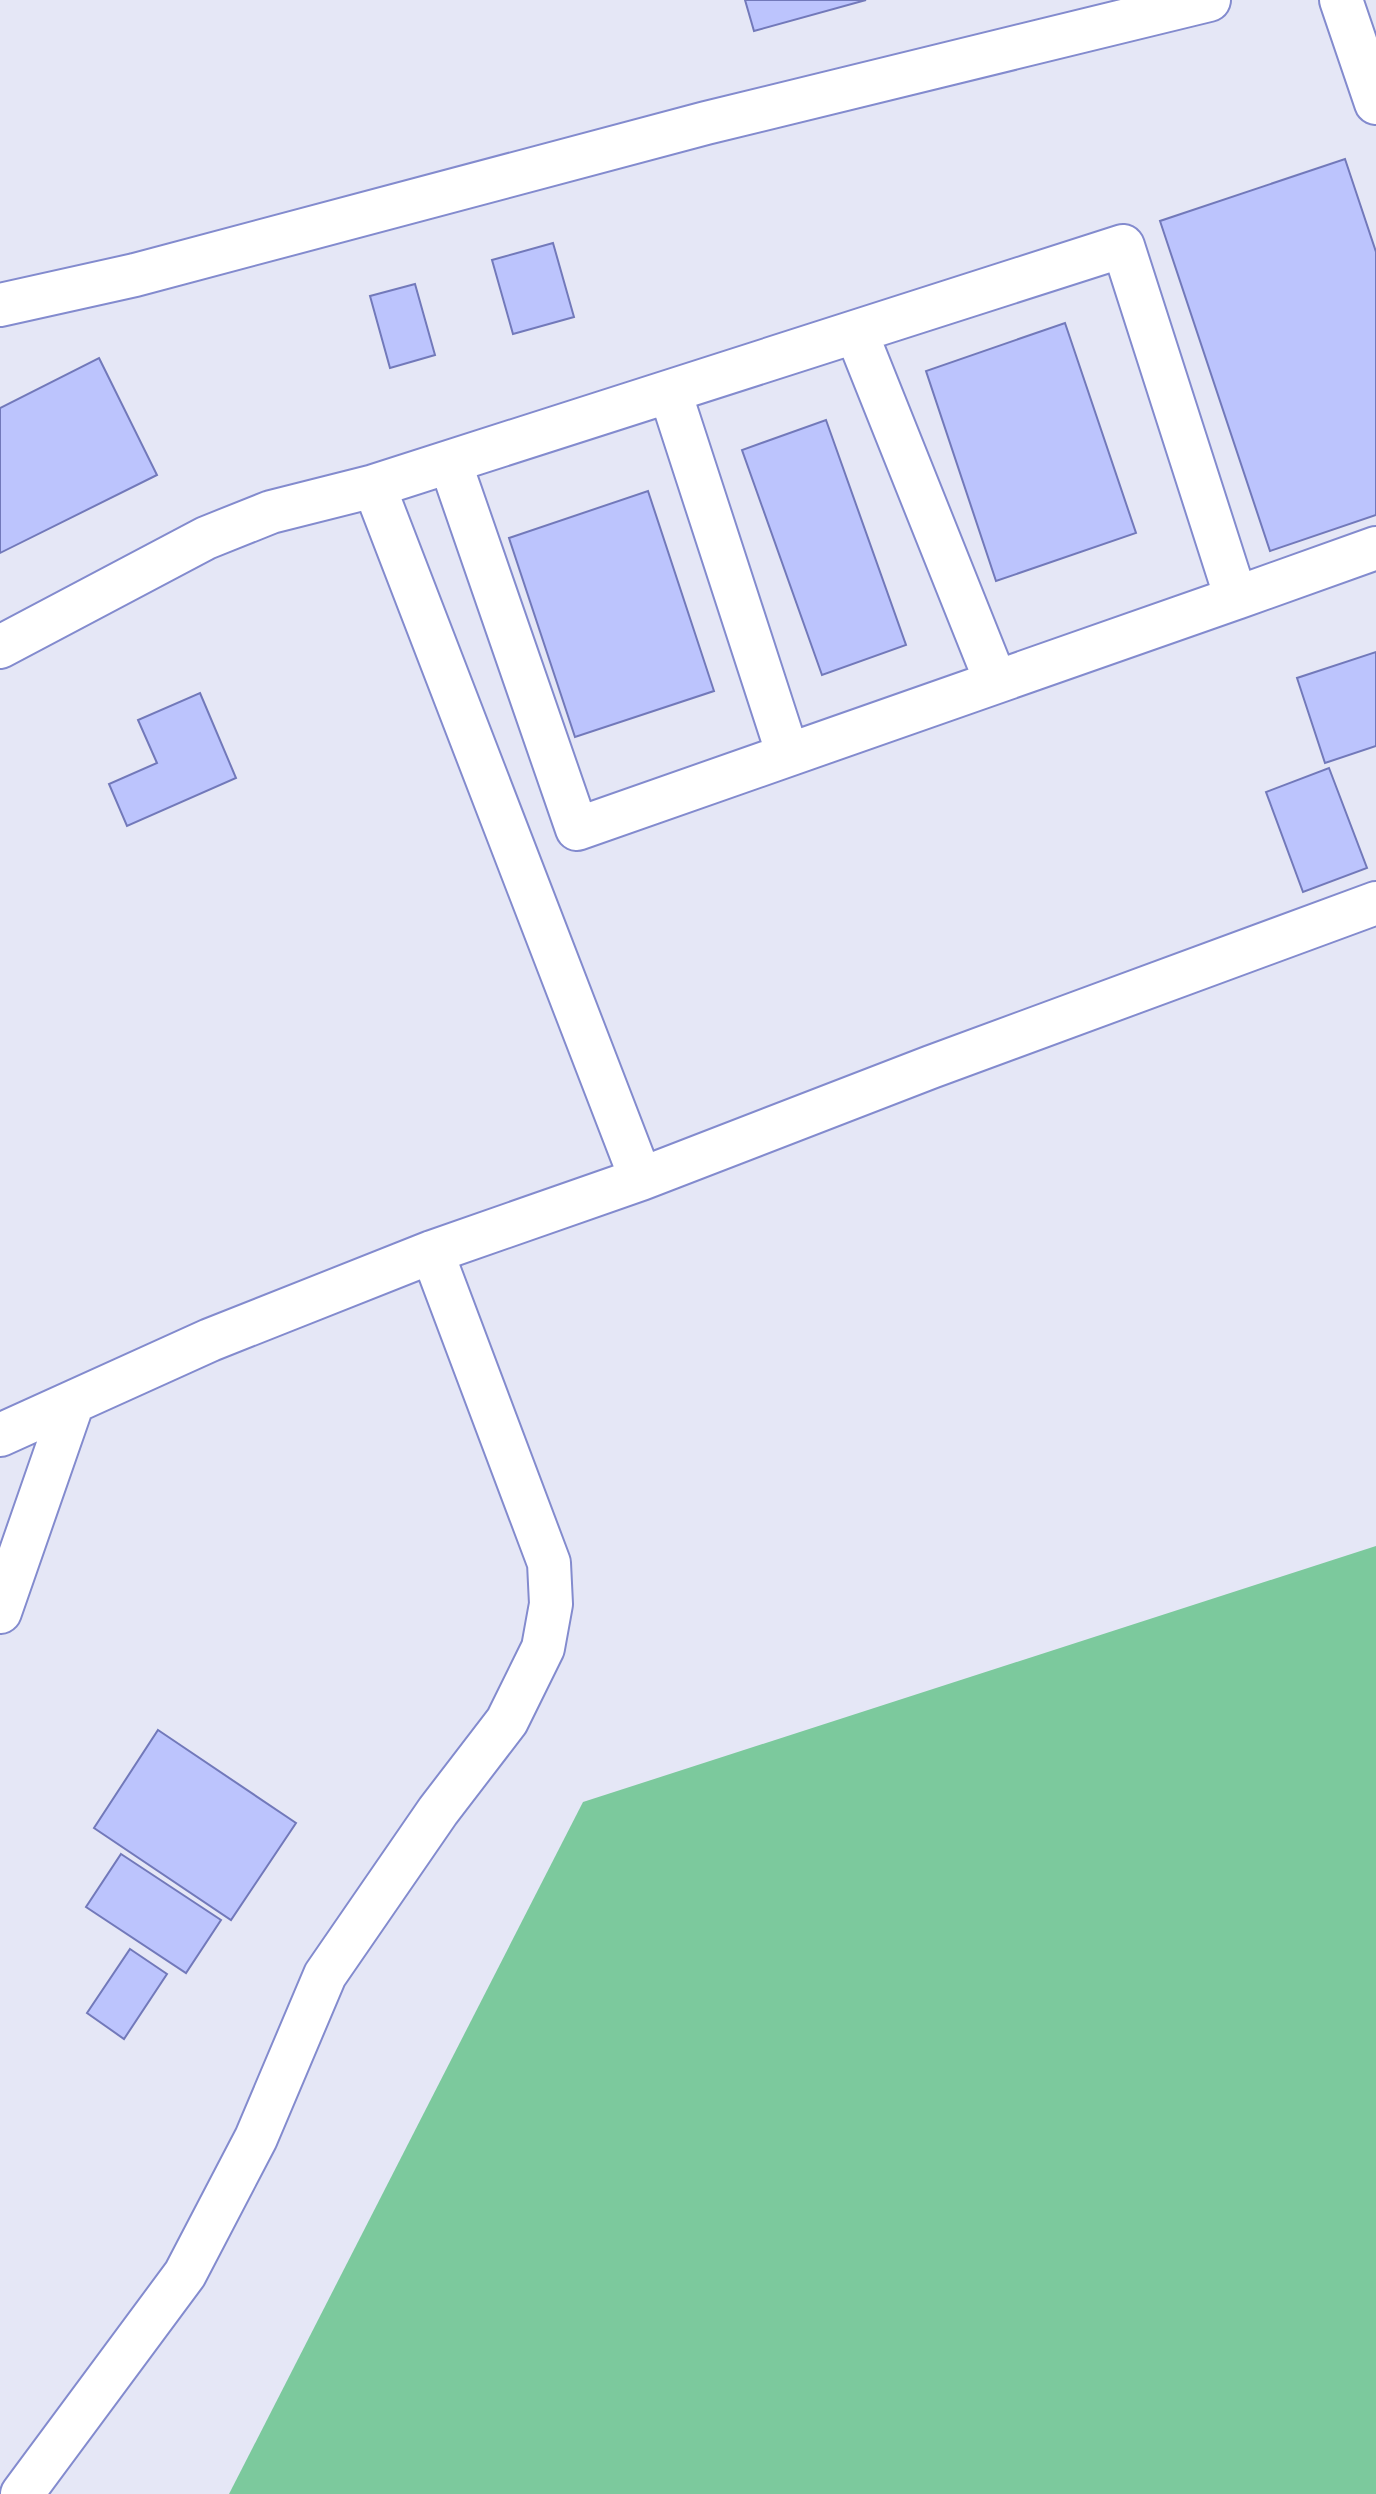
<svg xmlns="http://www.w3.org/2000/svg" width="1376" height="2494" font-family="'Archivo Narrow',sans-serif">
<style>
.green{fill:#7cc99d}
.building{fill:#bcc4fd;stroke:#7279ba;stroke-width:2}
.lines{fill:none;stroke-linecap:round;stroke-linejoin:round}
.street-casing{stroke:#838bce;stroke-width:46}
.street{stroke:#fff;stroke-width:42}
</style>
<rect width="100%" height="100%" fill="#e5e7f6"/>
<path class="green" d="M1376 1546V2494H229L583 1802Z"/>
<path class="building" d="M745 0H866L754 31Z
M1345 159 1376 252V515L1270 551 1160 221Z
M553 243 574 317 513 334 492 260Z
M415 284 435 355 390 368 370 296Z
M1065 323 1136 533 996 581 926 371Z
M99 358 157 475 0 553V408Z
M826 420 906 645 822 675 742 450Z
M648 491 714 691 575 737 509 538Z
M1376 652V746L1325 763 1297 678Z
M200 693 236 778 127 826 109 784 157 763 138 720Z
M1329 768 1367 868 1303 892 1266 792Z
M158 1730 296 1823 231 1920 94 1828Z
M121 1854 221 1920 186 1973 86 1907Z
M130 1949 167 1974 124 2039 87 2013Z"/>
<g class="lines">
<defs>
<path id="street" d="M1341 0 1376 103
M0 305 135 275 706 123 1209 0
M856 332 996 682
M670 392 788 755
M450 462 577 829 1236 598 1123 246C874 327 624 406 374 486L641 1179
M1236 598 1376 548
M0 647 206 538 271 512 374 486
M0 1435 210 1340 432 1252 641 1179 931 1067 1376 903
M0 1612 73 1402
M22 2494 185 2274 256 2138 325 1975 438 1811 507 1721 543 1648 551 1604 549 1563 432 1252"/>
</defs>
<use href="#street" class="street-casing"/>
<use href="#street" class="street"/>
</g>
</svg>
